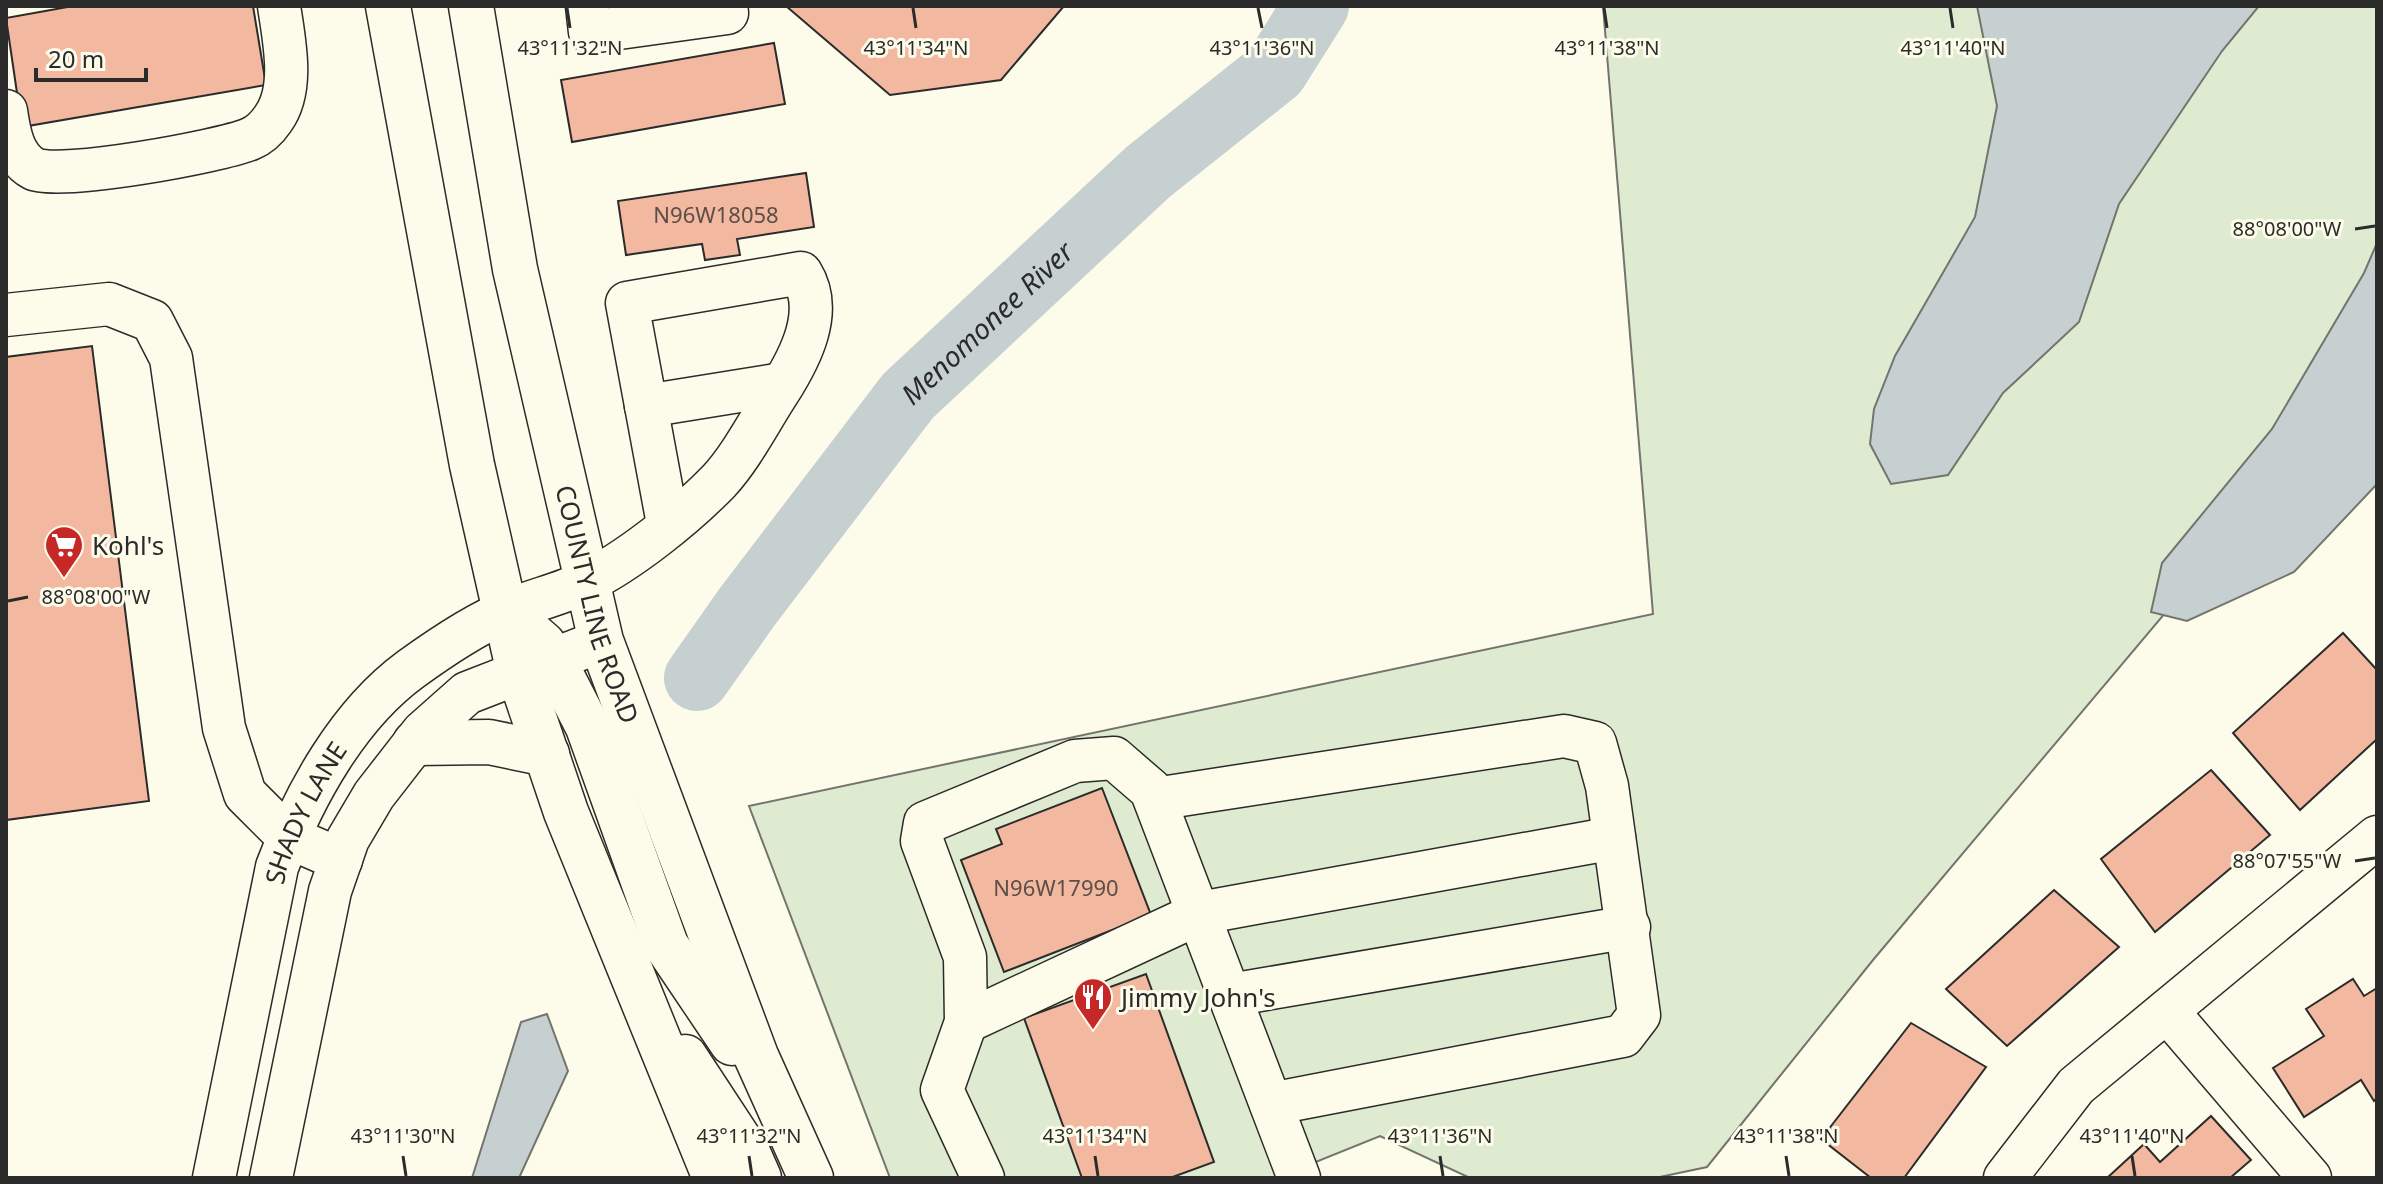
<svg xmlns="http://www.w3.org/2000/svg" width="2383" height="1184" font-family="'Noto Sans',sans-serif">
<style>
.green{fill:#deebd1;stroke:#74746e;stroke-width:2}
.water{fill:#c7d0d0;stroke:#74746e;stroke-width:2}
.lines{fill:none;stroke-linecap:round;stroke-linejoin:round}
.river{stroke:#c7d0d0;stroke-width:66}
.building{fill:#f2b8a0;stroke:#2b2b2b;stroke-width:2}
.minor-casing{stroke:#2b2b2b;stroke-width:45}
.major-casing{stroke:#2b2b2b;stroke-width:47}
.minor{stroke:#fdfbea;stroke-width:42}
.major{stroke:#fdfbea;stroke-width:44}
.ticks{fill:none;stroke:#2b2b2b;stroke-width:3}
.labels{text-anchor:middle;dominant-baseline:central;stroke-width:6;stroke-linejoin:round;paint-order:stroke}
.number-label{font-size:22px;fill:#5d4e48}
.poi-label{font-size:26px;fill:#2b2b2b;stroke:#fdfbea;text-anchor:start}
.street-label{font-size:26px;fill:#2b2b2b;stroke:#fdfbea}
.water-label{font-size:28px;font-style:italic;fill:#2b2b2b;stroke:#fdfbea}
.ticks-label{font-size:20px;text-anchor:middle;fill:#2b2b2b;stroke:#fdfbea;stroke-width:6;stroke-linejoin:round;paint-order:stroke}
</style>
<rect width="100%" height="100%" fill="#fdfbea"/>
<path class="green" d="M1603 6H2377V319L2267 492 1873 960 1707 1167 1655 1178H1470L1380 1136 1276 1178H890L749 806 1653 614Z"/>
<path class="water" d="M1977 6H2259L2222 51 2119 204 2079 322 2003 393 1948 475 1891 484 1870 444 1874 409 1895 356 1975 217 1997 106Z
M2377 243V484L2294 572 2187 621 2151 612 2162 563 2272 429 2364 273Z
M547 1014 568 1071 519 1178H472L521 1022Z"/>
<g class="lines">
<path class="river" id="s1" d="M697 678 747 607 908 396 1148 172 1275 71 1316 6"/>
</g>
<path class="building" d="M73 6H253L266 85 22 127 6 18Z
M786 6H1064L1001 80 890 95Z
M774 43 785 104 572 142 561 80Z
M806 173 814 227 737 239 740 255 705 260 702 244 626 255 618 201Z
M92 346 149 801 6 820V357Z
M2343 633 2377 670V739L2300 810 2233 733Z
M2211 770 2270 835 2155 932 2101 859Z
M1102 788 1151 915 1004 972 961 860 1002 844 996 829Z
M2054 890 2119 947 2007 1046 1946 989Z
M1146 974 1214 1162 1170 1178H1082L1024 1018Z
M2353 979 2364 996 2377 988V1098L2374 1101 2361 1080 2304 1117 2273 1068 2324 1036 2306 1009Z
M1911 1023 1986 1067 1904 1178H1871L1821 1139Z
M2211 1116 2251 1160 2230 1178H2107L2144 1144 2160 1162Z"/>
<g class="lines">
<defs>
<g id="minor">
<path d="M587 6 590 32 727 13 726 6"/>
<path d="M6 111C9 132 13 158 34 169 58 181 222 151 250 139 260 135 267 128 273 119 295 89 284 40 279 6"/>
<path d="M6 315 109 304 152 321 171 358 224 728 245 794 288 837 341 860"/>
<path d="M646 406 783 384"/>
<path d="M1155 799 1564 736 1595 743 1607 786 1639 1015 1623 1036 1271 1104"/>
<path d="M1230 995 1629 927"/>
<path d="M2167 1011 2310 1178"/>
<path d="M966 1022 1200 913 1614 838"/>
<path id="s2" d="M214 1178 277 867C304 795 348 715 411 669 440 648 477 623 510 610 534 600 560 594 584 583 629 561 684 517 719 481 742 456 760 420 779 391 800 358 825 311 801 273L627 303 668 524"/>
<path d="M271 1178 330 891 348 839 374 795 423 732 467 693 601 641"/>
<path d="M983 1178 942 1090 966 1022 965 957 922 841 925 823 1075 761 1114 758 1151 790 1299 1178"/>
<path d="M2005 1178 2076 1086 2377 837"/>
</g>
<g id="major">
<path d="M388 6 472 465 519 673 566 812 715 1178"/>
<path id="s3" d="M471 6 515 269 601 641 756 1056 811 1178"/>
<path d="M506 612 543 644 552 657 588 727 666 945 732 1043"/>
<path d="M415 743 489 742 547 754"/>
<path d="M685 1057 748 1153 759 1178"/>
</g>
</defs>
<use href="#minor" class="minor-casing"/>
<use href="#major" class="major-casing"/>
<use href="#minor" class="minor"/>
<use href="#major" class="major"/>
</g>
<path class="ticks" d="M567 8 570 28M913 8 916 28M1258 8 1262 28M1604 8 1607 28M1950 8 1953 28M2355 229 2375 226M8 601 28 597M2355 861 2375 858M403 1156 406 1176M749 1156 752 1176M1095 1156 1098 1176M1440 1156 1443 1176M1786 1156 1789 1176M2132 1156 2135 1176"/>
<defs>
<symbol id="supermarket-pin" viewBox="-11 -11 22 30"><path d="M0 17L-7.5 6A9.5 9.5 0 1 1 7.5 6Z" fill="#c62828" stroke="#fdfbea"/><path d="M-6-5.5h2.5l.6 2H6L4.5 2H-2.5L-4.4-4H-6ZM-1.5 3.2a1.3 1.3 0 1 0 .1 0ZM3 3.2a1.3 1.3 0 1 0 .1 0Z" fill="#fff"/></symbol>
<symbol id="restaurant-pin" viewBox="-11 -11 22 30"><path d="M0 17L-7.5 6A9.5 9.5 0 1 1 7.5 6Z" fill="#c62828" stroke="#fdfbea"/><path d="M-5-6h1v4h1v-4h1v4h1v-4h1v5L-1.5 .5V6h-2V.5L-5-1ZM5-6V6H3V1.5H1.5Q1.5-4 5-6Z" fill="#fff"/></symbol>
</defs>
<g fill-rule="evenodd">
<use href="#supermarket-pin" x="42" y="523" width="44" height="60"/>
<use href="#restaurant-pin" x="1071" y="975" width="44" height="60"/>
</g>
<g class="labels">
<g class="number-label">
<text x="716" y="214">N96W18058</text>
<text x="1056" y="887">N96W17990</text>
</g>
<g class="poi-label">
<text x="92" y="545">Kohl's</text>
<text x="1121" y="997">Jimmy John's</text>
</g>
<g class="street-label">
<text stroke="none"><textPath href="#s3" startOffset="612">COUNTY LINE ROAD</textPath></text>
<text stroke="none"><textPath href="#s2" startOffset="378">SHADY LANE</textPath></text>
</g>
<g class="water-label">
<text stroke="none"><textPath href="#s1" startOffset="460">Menomonee River</textPath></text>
</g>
</g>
<g class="ticks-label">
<text x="570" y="55">43°11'32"N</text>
<text x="916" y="55">43°11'34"N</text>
<text x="1262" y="55">43°11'36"N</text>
<text x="1607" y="55">43°11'38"N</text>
<text x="1953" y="55">43°11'40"N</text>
<text x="2287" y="236">88°08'00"W</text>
<text x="96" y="604">88°08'00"W</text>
<text x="2287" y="868">88°07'55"W</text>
<text x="403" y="1143">43°11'30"N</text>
<text x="749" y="1143">43°11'32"N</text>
<text x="1095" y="1143">43°11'34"N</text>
<text x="1440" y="1143">43°11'36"N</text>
<text x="1786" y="1143">43°11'38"N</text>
<text x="2132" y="1143">43°11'40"N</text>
</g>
<rect width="2383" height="1184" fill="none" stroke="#2b2b2b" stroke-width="16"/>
<path d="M36 68v12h110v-12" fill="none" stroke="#2b2b2b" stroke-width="4"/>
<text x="48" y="68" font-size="24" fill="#2b2b2b" stroke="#fdfbea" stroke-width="6" paint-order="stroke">20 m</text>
</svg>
